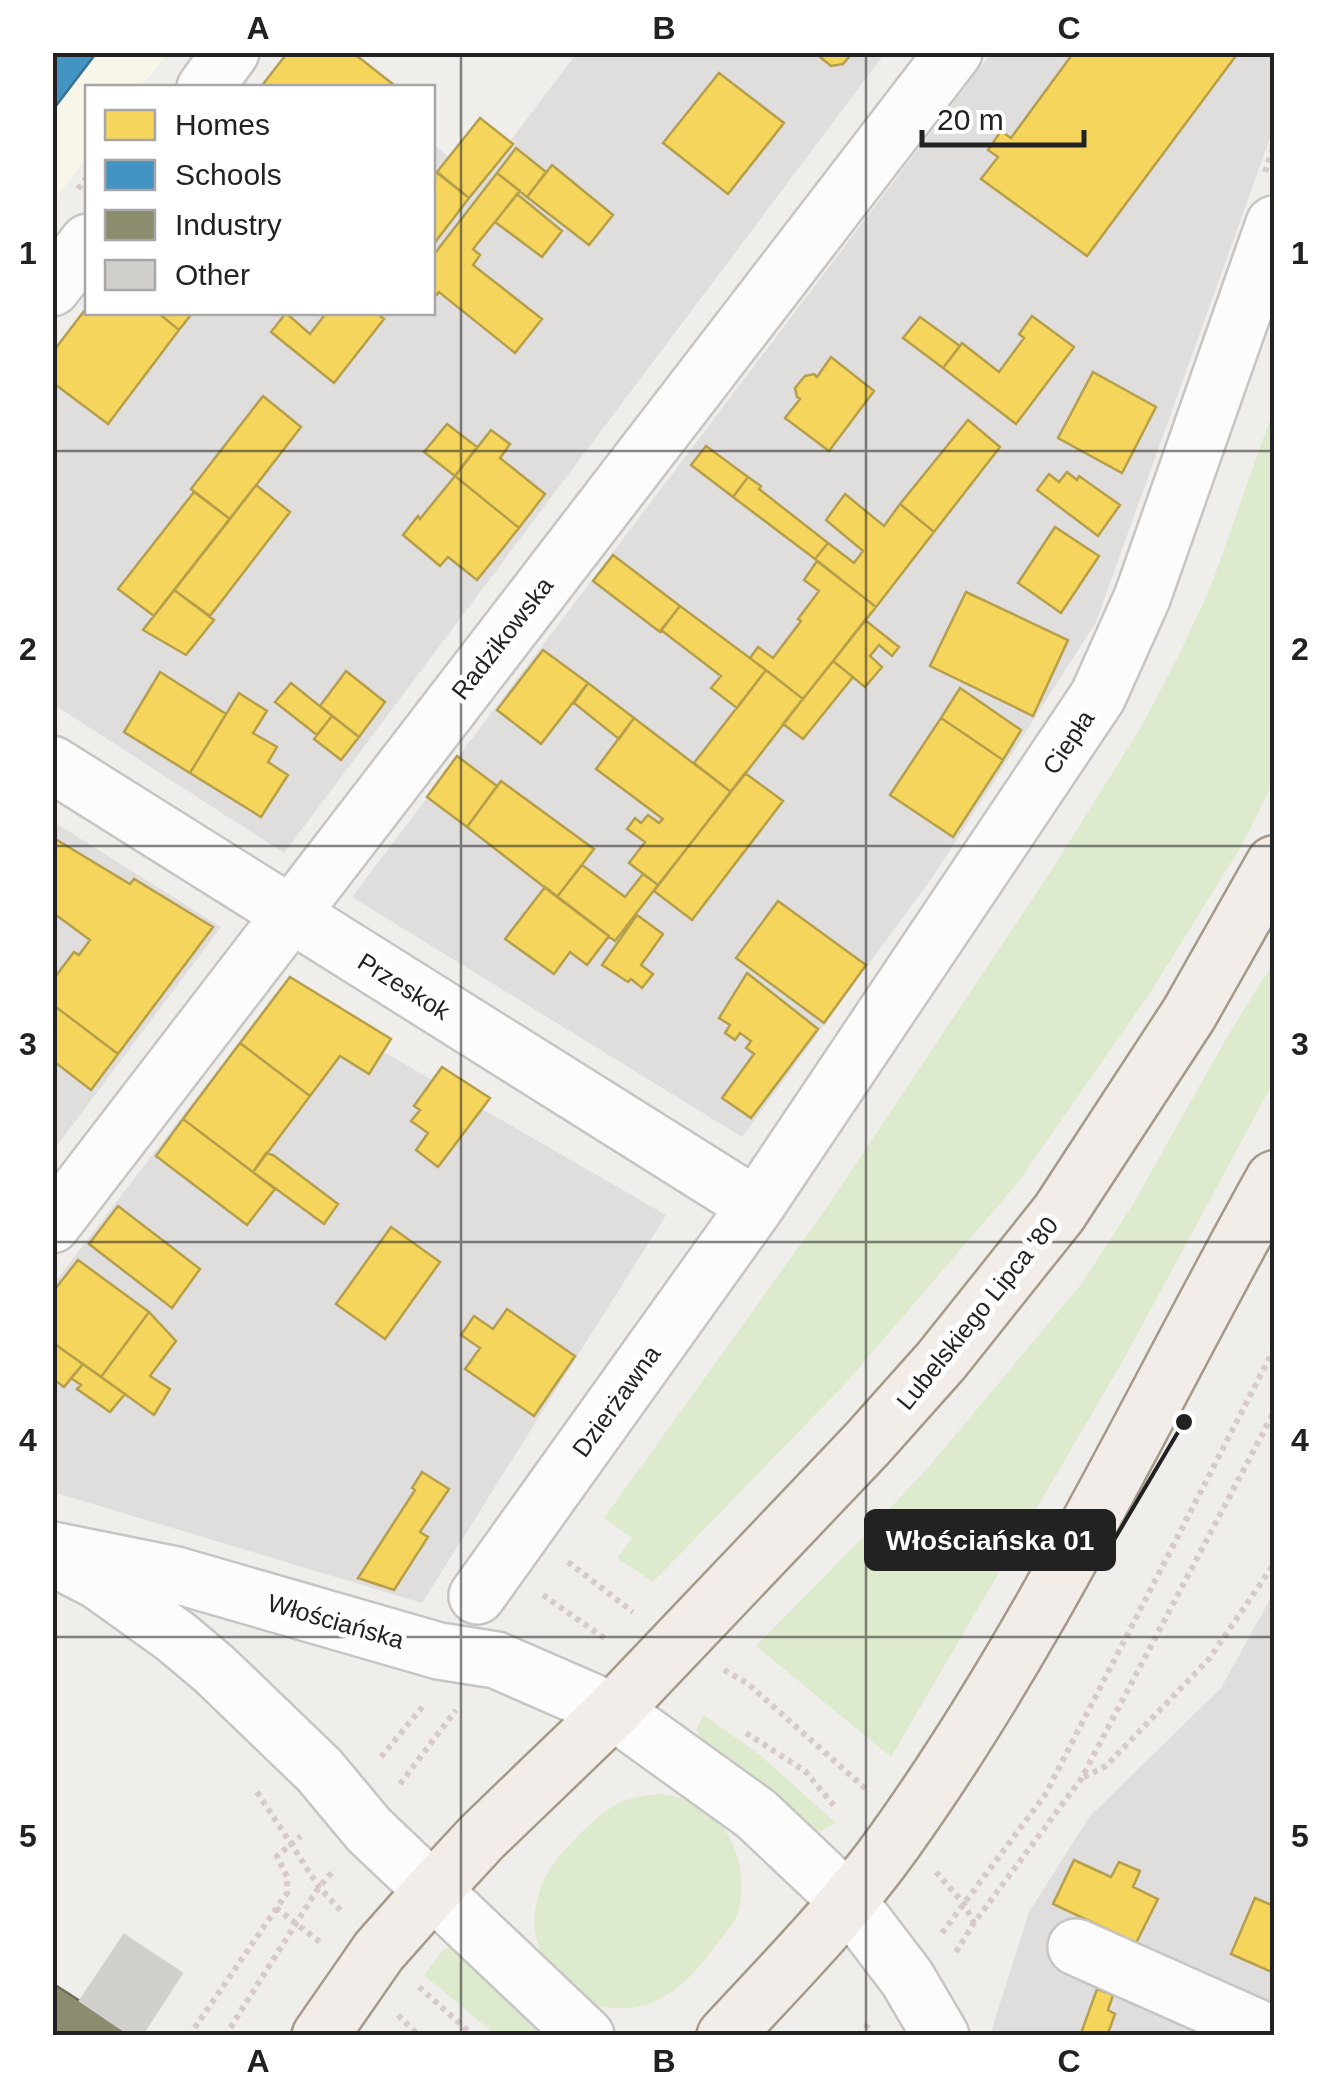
<svg xmlns="http://www.w3.org/2000/svg" width="1327" height="2088" font-family="Helvetica,sans-serif">
<style>
.residential{fill:#dfdedc}
.education{fill:#f7f6e9}
.grass{fill:#deeacd}
.homes{fill:#f6d55c;stroke:#b69f4b;stroke-width:2.5}
.schools{fill:#4393c3;stroke:#397193;stroke-width:2.5}
.industry{fill:#8c8c6e;stroke:#6c6c57;stroke-width:2.5}
.building{fill:#d1cfcc;stroke:#d3d0cd;stroke-width:2.5}
.lines{fill:none;stroke-linecap:round;stroke-linejoin:round}
.minor-casing{stroke:#c6c5c3;stroke-width:60}
.major-casing{stroke:#a59a89;stroke-width:60}
.path{stroke:#d6cbca;stroke-width:6;stroke-dasharray:5 5;stroke-linecap:butt}
.minor{stroke:#fdfcfc;stroke-width:55}
.major{stroke:#f2ede8;stroke-width:55}
.grid{fill:none;stroke:#222;stroke-width:2.5;stroke-opacity:0.55}
.labels{text-anchor:middle;dominant-baseline:central;stroke-width:10;stroke-linejoin:round;paint-order:stroke}
.street-label{font-size:25px;fill:#222;stroke:#fff}
.leader{fill:none;stroke:#222;stroke-width:4}
.callout-dot{fill:#222;stroke:#fff;stroke-width:4}
.callout{fill:#222;stroke:#222;stroke-width:4}
.callout-label{font-size:28px;text-anchor:middle;font-weight:bold;fill:#fff}
.neatline{fill:none;stroke:#222;stroke-width:4}
.grid-label{font-size:32px;text-anchor:middle;font-weight:bold;fill:#222}
</style>
<rect width="100%" height="100%" fill="#f0eeeb"/>
<path class="residential" d="M577 53H885L284 853 53 704 52 358 88 313 432 312 433 144 479 182Z
M991 53H1274V127L1096 622 934 875 742 1137 352 897Z
M52 821 221 927 53 1151H52Z
M278 991 666 1215 422 1603 53 1492 52 1286Z
M1273 1594 1274 2035 993 2036 991 2032 1029 1912 1090 1816 1221 1688Z"/>
<path class="education" d="M53 53H168L141 87 88 88 87 157 53 202Z"/>
<path class="grass" d="M1274 408V781L1242 845 1150 993 1016 1185 845 1384 653 1582 617 1558 632 1538 604 1518 823 1213 1049 874 1141 727 1179 655 1211 586Z
M1274 961V1081L1124 1359 891 1757 756 1646 863 1537 931 1464 1082 1283 1133 1204 1227 1037Z
M704 1715 760 1755 836 1823 815 1834 701 1738 696 1729Z
M661 1794C679 1797 702 1803 715 1818 739 1841 749 1886 736 1917 733 1926 724 1934 719 1942 693 1975 663 2013 616 2008 607 2008 595 2007 587 2003 574 1995 563 1982 553 1972 546 1966 544 1961 541 1953 531 1931 533 1910 541 1887 549 1862 593 1817 617 1804 631 1797 645 1795 661 1794Z
M453 1946 552 2035H496L424 1975 443 1950Z"/>
<path class="homes" d="M288 52H352L394 85 393 88H260Z
M814 52H853L843 64 831 66Z
M1074 52 1238 53 1087 256 981 179 998 157 988 150 1001 131 1011 138Z
M719 73 784 123 728 194 663 143Z
M480 118 513 144 469 198 437 172Z
M516 148 546 172 527 197 497 173Z
M552 165 613 215 589 245 527 197Z
M432 169 469 198 433 245H432Z
M497 173 520 191 473 249 480 255 473 265 542 319 515 353 439 292 437 295 432 291V257Z
M517 194 562 231 542 257 495 222Z
M88 306V312H157L179 330 108 424 52 382V353Z
M157 312H193L179 330Z
M327 312H375L384 319 334 383 271 332 286 313 310 334Z
M1032 316 1074 347 1016 424 943 368 962 343 999 372 1024 338 1019 334Z
M920 317 960 346 943 368 903 338Z
M831 357 874 391 829 451 785 418 800 399 797 397 795 388 805 376 814 374 817 377Z
M1093 372 1156 407 1122 473 1058 438Z
M263 396 301 427 230 519 191 489Z
M968 420 1000 447 934 532 900 504Z
M447 424 477 447 455 476 424 452Z
M491 430 510 444 500 458 545 494 519 528 455 476Z
M706 446 748 477 733 497 691 465Z
M1067 472 1077 480 1079 476 1120 505 1098 536 1037 490 1049 474 1059 482Z
M455 476 519 528 477 580 448 557 440 566 403 535 418 516 420 519Z
M748 477 761 486 759 489 828 543 815 559 733 497Z
M256 485 290 512 210 616 174 590Z
M194 492 230 519 154 616 118 589Z
M845 494 884 526 900 504 934 532 876 607 815 559 828 543 854 563 863 551 826 520Z
M1055 527 1099 556 1061 613 1018 583Z
M613 555 680 606 660 632 593 581Z
M817 561 876 607 803 699 750 658 758 647 773 658 801 621 798 619 819 591 804 580Z
M174 590 214 620 186 655 143 630Z
M966 592 1068 640 1033 716 930 666Z
M680 606 766 670 737 708 711 688 721 676 661 630Z
M865 620 899 647 892 656 879 645 870 656 882 667 865 687 833 661Z
M543 650 588 683 541 744 497 710Z
M833 661 853 677 803 739 783 724Z
M766 670 803 699 731 792 694 763Z
M346 671 385 702 359 737 320 706Z
M160 672 226 714 190 773 124 732Z
M291 683 332 716 317 735 275 702Z
M588 683 634 718 619 739 574 703Z
M960 688 1021 730 1003 760 941 718Z
M239 693 267 711 253 733 277 747 268 762 288 775 261 817 190 773Z
M332 716 359 737 341 760 314 739Z
M634 718 731 792 658 885 629 863 645 842 627 829 635 818 641 823 648 815 659 823 663 819 596 769Z
M941 718 1003 760 953 837 890 795Z
M457 756 497 786 467 827 427 797Z
M745 773 783 801 692 920 654 891Z
M501 781 594 849 557 897 467 827Z
M52 837 130 884 134 879 213 927 118 1054 52 1004V981L74 952 79 955 90 940 52 912Z
M582 865 625 897 643 874 658 885 615 941 557 897Z
M545 887 609 936 587 965 570 952 554 974 505 939Z
M778 901 866 965 824 1023 736 958Z
M637 915 663 934 641 965 653 974 642 988 631 979 628 982 602 965Z
M747 973 818 1029 751 1118 722 1098 754 1054 746 1048 751 1041 740 1033 735 1040 725 1033 730 1025 719 1018Z
M290 977 391 1039 369 1074 340 1056 310 1096 240 1043Z
M52 1004 118 1054 91 1090 52 1060Z
M240 1043 310 1096 253 1172 183 1119Z
M442 1067 490 1098 438 1167 416 1150 428 1133 411 1121 420 1110 414 1106Z
M183 1119 275 1189 247 1225 156 1156Z
M266 1153 273 1155 338 1204 324 1224 253 1172Z
M118 1206 200 1269 172 1308 89 1244Z
M391 1227 440 1262 385 1339 336 1304Z
M78 1260 149 1312 101 1377 52 1342V1293Z
M507 1309 575 1356 534 1416 465 1369 480 1348 461 1335 474 1316 493 1329Z
M149 1312 176 1341 150 1376 170 1389 154 1415 101 1377Z
M52 1342 83 1364 64 1387 52 1378Z
M83 1364 125 1394 110 1412 77 1389 81 1385 71 1378Z
M422 1472 449 1489 420 1532 428 1537 394 1590 358 1578 415 1490 412 1488Z
M1074 1860 1111 1877 1119 1862 1140 1871 1133 1887 1158 1899 1136 1943 1053 1904Z
M1255 1898 1274 1906V1973L1231 1954Z
M1097 1989 1113 1995 1108 2010 1115 2014 1107 2036H1080Z"/>
<path class="schools" d="M52 52H97L52 111Z"/>
<path class="industry" d="M52 1983 80 2001 132 2036H52Z"/>
<path class="building" d="M124 1935 182 1973 141 2036H132L80 2001Z"/>
<g class="lines">
<defs>
<path id="minor" d="M205 88 231 52
M52 288 88 242
M52 764 756 1206
M52 1225 954 52
M52 1550 176 1575 439 1651 496 1660 613 1711 756 1814 849 1902 907 1978 941 2036
M69 1566 98 1581 176 1637 214 1669 319 1770 369 1830 586 2036
M477 1596 756 1206 1098 696 1142 598 1274 224
M1076 1947 1274 2035"/>
<path id="major" d="M320 2036 379 1951 433 1890 482 1837 613 1711 867 1444 941 1361 1059 1213 1189 1014 1274 864
M725 2036C783 1973 844 1912 894 1842 1043 1634 1150 1401 1274 1179"/>
</defs>
<use href="#minor" class="minor-casing"/>
<use href="#major" class="major-casing"/>
<path class="path" d="M1265 172 1274 145
M78 189 88 176
M568 1562 633 1612
M543 1595 607 1640
M724 1670 747 1683 867 1790
M746 1733 805 1771 835 1807
M381 1757 424 1705
M1084 1777 1106 1766 1209 1659 1274 1564
M400 1784 456 1710
M257 1792 319 1887 342 1912
M936 1872 964 1904 974 1923
M276 1908 320 1942
M942 1933 1045 1795 1274 1349
M956 1952 974 1923 1081 1779 1274 1412
M419 1987 474 2036
M398 2015 419 2036
M189 2036 287 1893V1877L277 1856 301 1836
M225 2036 319 1887 335 1869
M859 2036 871 2021"/>
<use href="#minor" class="minor"/>
<use href="#major" class="major"/>
</g>
<path class="grid" d="M461 52V2036M866 52V2036M52 451H1274M52 846H1274M52 1242H1274M52 1637H1274"/>
<g class="labels">
<g class="street-label">
<text transform="translate(502 638) rotate(-52)">Radzikowska</text>
<text transform="translate(1068 742) rotate(-56)">Ciepła</text>
<text transform="translate(404 986) rotate(32)">Przeskok</text>
<text transform="translate(977 1313) rotate(-51)">Lubelskiego Lipca '80</text>
<text transform="translate(616 1401) rotate(-54)">Dzierżawna</text>
<text transform="translate(336 1621) rotate(16)">Włościańska</text>
</g>
</g>
<path class="leader" d="M1184 1422L1114 1540"/>
<circle class="callout-dot" cx="1184" cy="1422" r="10"/>
<rect class="callout" x="866" y="1511" width="248" height="58" rx="10"/>
<g class="callout-label">
<text x="990" y="1550">Włościańska 01</text>
</g>
<rect width="1327" height="2088" fill="none" stroke="#ffffff" stroke-width="110"/>
<rect x="85" y="85" width="350" height="230" fill="#ffffff" stroke="#a7a7a7" stroke-width="2.5"/>
<rect x="105" y="110" width="50" height="30" fill="#f6d55c" stroke="#a7a7a7" stroke-width="2.5"/>
<text x="175" y="135" font-size="30" fill="#222222">Homes</text>
<rect x="105" y="160" width="50" height="30" fill="#4393c3" stroke="#a7a7a7" stroke-width="2.5"/>
<text x="175" y="185" font-size="30" fill="#222222">Schools</text>
<rect x="105" y="210" width="50" height="30" fill="#8c8c6e" stroke="#a7a7a7" stroke-width="2.5"/>
<text x="175" y="235" font-size="30" fill="#222222">Industry</text>
<rect x="105" y="260" width="50" height="30" fill="#d1cfcc" stroke="#a7a7a7" stroke-width="2.5"/>
<text x="175" y="285" font-size="30" fill="#222222">Other</text>
<path d="M922 130v15h162v-15" fill="none" stroke="#222222" stroke-width="5"/>
<text x="937" y="130" font-size="30" fill="#222222" stroke="#ffffff" stroke-width="8" paint-order="stroke">20 m</text>
<rect x="55" y="55" width="1217" height="1978" class="neatline"/>
<g class="grid-label">
<text x="258" y="39">A</text>
<text x="664" y="39">B</text>
<text x="1069" y="39">C</text>
<text x="28" y="264">1</text>
<text x="1300" y="264">1</text>
<text x="28" y="660">2</text>
<text x="1300" y="660">2</text>
<text x="28" y="1055">3</text>
<text x="1300" y="1055">3</text>
<text x="28" y="1451">4</text>
<text x="1300" y="1451">4</text>
<text x="28" y="1847">5</text>
<text x="1300" y="1847">5</text>
<text x="258" y="2072">A</text>
<text x="664" y="2072">B</text>
<text x="1069" y="2072">C</text>
</g>
</svg>
